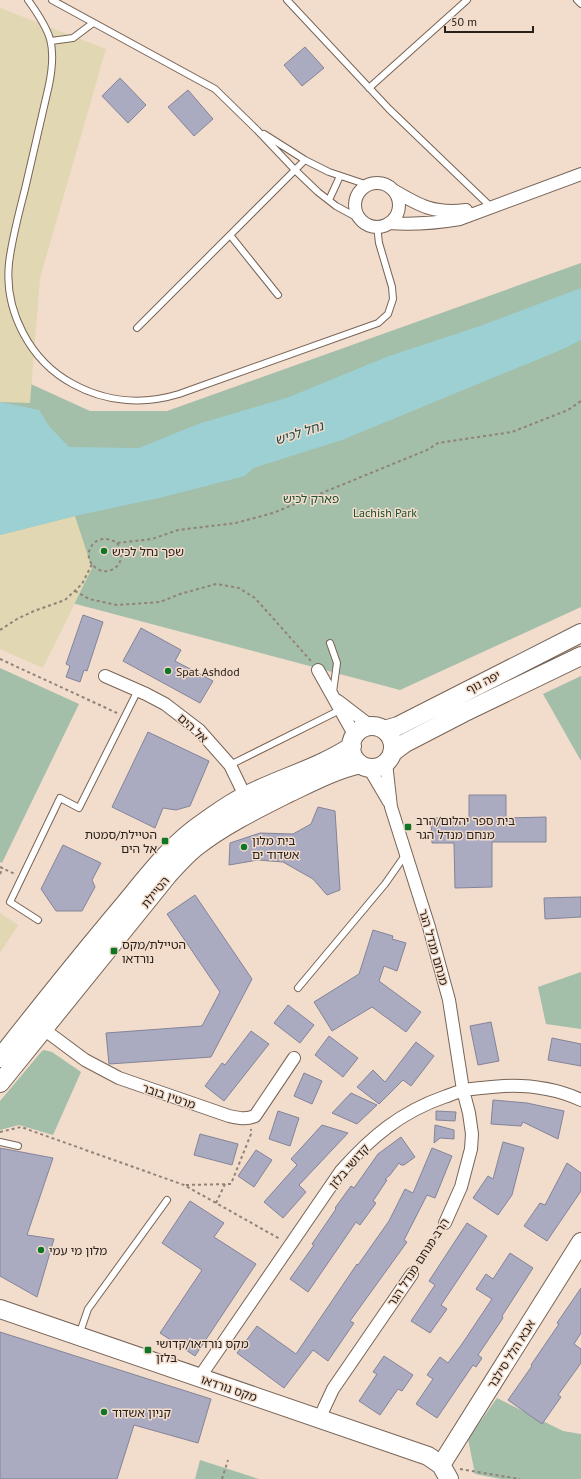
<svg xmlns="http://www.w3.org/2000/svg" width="581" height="1479" font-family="'PT Sans','Noto Sans Hebrew',sans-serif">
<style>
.green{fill:#a3bea9}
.sand{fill:#e1d7b2}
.water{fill:#9dd0d3}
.building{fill:#aaaac0;stroke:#848499}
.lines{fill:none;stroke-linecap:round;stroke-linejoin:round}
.lane-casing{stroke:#776456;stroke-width:8}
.street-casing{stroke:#776456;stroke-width:14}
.secondary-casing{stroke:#776456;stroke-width:20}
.path{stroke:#918277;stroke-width:2;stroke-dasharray:3 3;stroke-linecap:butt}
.lane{stroke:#fff;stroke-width:6}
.street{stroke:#fff;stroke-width:12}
.secondary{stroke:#fff;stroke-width:18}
.poi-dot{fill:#117526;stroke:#f2dccc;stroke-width:1.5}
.labels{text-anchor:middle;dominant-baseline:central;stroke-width:3;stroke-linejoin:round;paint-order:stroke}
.park-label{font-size:12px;fill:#1a512f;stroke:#f2dccc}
.poi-label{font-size:12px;fill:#28201a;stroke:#f2dccc;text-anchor:start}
.street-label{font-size:12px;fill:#28201a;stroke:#f2dccc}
.water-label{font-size:13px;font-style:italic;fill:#194749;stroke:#f2dccc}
</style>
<rect width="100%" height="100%" fill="#f2dccc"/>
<path class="green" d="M581 263V607L400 690 8 586 0 579V370L90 411H167Z
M0 668 79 704 2 863 0 862Z
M581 676V761L543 694Z
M581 972V1029L546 1024 538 987Z
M44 1050 52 1052 81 1072 53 1135 19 1125 0 1130V1101L42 1051Z
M497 1398 563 1431 581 1434V1479H501L475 1474 468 1439Z
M200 1460 259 1479H195Z"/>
<path class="sand" d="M0 8 106 49 40 278 30 403 0 402Z
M75 516 92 568 43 668 0 649V535Z
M0 913 18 925 0 953Z"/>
<path class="water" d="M581 288V340L563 349 342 440 253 468 245 476 159 498 75 516 0 535V402L39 410 49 426 69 447 139 448 198 424 289 397 389 356 480 326Z"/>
<path class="building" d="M305 47 324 68 302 86 284 65Z
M120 78 146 105 128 123 102 96Z
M188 90 213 119 194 136 168 107Z
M83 615 103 622 87 671 84 670 80 682 66 677 70 666 66 664Z
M141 628 181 650 175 661 213 681 200 703 123 661Z
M148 732 209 761 190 806 176 810 163 808 155 828 112 807Z
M469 795H506V818L546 817V842H492V887L455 888 454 843H432L431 818H469Z
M318 807 335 811 340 890 327 895 313 879 283 862 258 860 229 865 230 843 260 833 293 834 311 824Z
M63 845 101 863 92 880 95 887 82 911H56L41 889Z
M195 895 252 979 211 1057 109 1064 106 1033 202 1026 220 992 167 914Z
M581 897V917L545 919 544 898Z
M373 930 393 936 392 939 406 943 397 971 384 966 379 981 421 1012 406 1032 372 1007 332 1031 314 1002 359 974Z
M288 1005 314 1025 300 1043 274 1023Z
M491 1022 499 1061 478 1065 470 1026Z
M251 1031 269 1044 224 1101 205 1086 222 1063 225 1065Z
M329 1036 358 1058 343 1077 315 1055Z
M552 1038 581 1044V1066L548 1060Z
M416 1042 434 1056 411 1086 403 1080 379 1104 357 1087 373 1070 385 1082Z
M304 1073 322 1081 312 1104 294 1096Z
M351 1093 377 1105 357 1124 332 1113Z
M493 1100 527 1103 564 1111 558 1139 523 1122 521 1126 491 1124Z
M278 1111 299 1118 290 1146 269 1139Z
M436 1111 456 1112 455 1121 436 1120Z
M322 1125 348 1133 299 1185 306 1192 283 1218 264 1202 297 1165 291 1159Z
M435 1125 454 1130V1139L440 1138 434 1143Z
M200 1134 238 1144 232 1165 194 1155Z
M401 1137 415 1157 404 1165H401L399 1163 390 1175 385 1179 387 1180 373 1201 376 1203 360 1225 356 1222 308 1292 290 1279 314 1245 312 1244 336 1209 335 1208 351 1186 354 1188 378 1154Z
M503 1142 524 1148 512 1195 498 1215 473 1198 488 1176 493 1179Z
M0 1148 53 1158 27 1235 54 1239 37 1297 0 1276Z
M432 1148 452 1156 435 1198 427 1195 404 1240 407 1242 350 1321 354 1323 328 1361 313 1350 284 1388 237 1353 257 1326 296 1354 357 1264 358 1265 389 1221 405 1189 413 1193Z
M256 1150 272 1160 254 1187 238 1176Z
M567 1163 581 1173V1191L547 1241 524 1226 540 1203 545 1205Z
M190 1201 224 1223 214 1237 256 1264 195 1356 160 1333 202 1270 162 1243Z
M467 1223 487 1236 441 1305 447 1309 430 1333 411 1321 435 1285 429 1281Z
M510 1253 533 1268 502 1316 503 1318 478 1355 482 1358 476 1367 473 1365 437 1418 416 1404 433 1379 427 1375 440 1357 448 1363 462 1344 492 1299 476 1289 486 1274 493 1279Z
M581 1288V1333L574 1344 581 1349V1363L558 1395 561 1397 542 1424 508 1400 532 1366 531 1365 559 1324 557 1323Z
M0 1332 211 1399 198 1443 134 1425 117 1479H0Z
M384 1356 413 1375 402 1391 398 1389 380 1415 359 1401 377 1374 373 1372Z"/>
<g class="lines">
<defs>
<path id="lane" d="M28 0C51 32 57 45 49 85 41 120 33 154 25 189 19 213 12 238 9 263 4 311 30 361 73 384 106 402 143 405 179 394L378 323 388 314 393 299 392 287 379 243 377 226
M52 0 215 89 257 130 295 170 318 192 336 206 360 219
M287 0 389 109 491 207
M577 0 581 4
M51 41 73 38 93 23
M369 88 467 0
M264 134 305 160 329 172 368 185
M329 200 340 176
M230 235 278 295
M137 328 305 160
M330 643 337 663 333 692
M230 765 340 710
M38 920 10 902 60 798 79 808 138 690
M298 988 385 884 406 854
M0 1142 18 1146
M79 1335 88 1309 167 1200"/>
<path id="street" d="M355 205a22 22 0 1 1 44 0a22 22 0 1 1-44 0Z
M393 190C420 206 434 214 466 210
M389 223C413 225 436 223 460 219L581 174
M318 670 355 736
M105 676 146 694 165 704 199 730 230 765 248 802
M338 701 372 727
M386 763 391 807 429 927 449 1000 463 1090 469 1113 472 1134 471 1149 461 1187 445 1223
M369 768 389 802
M38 1025 85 1060 119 1078 229 1116C238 1118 246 1120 255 1116L294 1058
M199 1378 341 1171C371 1137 401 1112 444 1097 450 1095 457 1092 464 1090 477 1088 490 1087 504 1086 530 1085 557 1089 581 1100
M319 1419 333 1389 412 1274"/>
<path id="secondary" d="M351 747a21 21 0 1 1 42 0a21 21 0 1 1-42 0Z
M384 730 398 726 581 633
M393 752 405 743 463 713 581 656
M0 1058C40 1007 80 957 122 907 147 877 171 844 204 822 217 813 230 803 245 796 280 778 319 768 352 746
M0 1083 168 875C177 865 186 855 196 847 224 825 257 809 289 793 312 782 335 770 360 764
M0 1309 428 1456 441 1465 449 1479
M441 1465 581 1242"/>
</defs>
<use href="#lane" class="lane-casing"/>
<use href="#street" class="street-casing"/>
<use href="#secondary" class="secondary-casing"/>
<path class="path" d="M117 543C123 552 123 564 113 569 108 572 102 572 98 569 77 558 95 528 117 543L152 539 178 530 236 523 273 513 427 450 438 443 512 432 568 410 581 401
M75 591 89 599 117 605 160 602 180 594 216 584 239 588 255 598 311 661
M0 630 17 619 34 611 65 600 82 584 92 564
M0 659 117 713
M0 867 15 874
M0 874 3 868
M0 1132 21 1127 184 1185 280 1239
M186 1185 231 1184 251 1134V1129
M216 1203 225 1184
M418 1264 439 1232
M460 1469 520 1479
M222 1479 228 1460"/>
<use href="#lane" class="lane"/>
<use href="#street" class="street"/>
<use href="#secondary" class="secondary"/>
</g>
<g class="poi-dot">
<circle cx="104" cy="551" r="4"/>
<circle cx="168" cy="671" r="4"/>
<rect x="404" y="823" width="8" height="8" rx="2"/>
<rect x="161" y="837" width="8" height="8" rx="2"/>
<circle cx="244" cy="847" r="4"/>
<rect x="110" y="947" width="8" height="8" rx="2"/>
<circle cx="41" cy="1250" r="4"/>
<rect x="144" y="1346" width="8" height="8" rx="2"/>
<circle cx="104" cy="1412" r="4"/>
</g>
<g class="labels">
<g class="park-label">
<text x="311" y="498">פארק לכיש</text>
<text x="385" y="512">Lachish Park</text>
</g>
<g class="poi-label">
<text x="112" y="551">שפך נחל לכיש</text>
<text x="176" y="671">Spat Ashdod</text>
<text x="416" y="820">בית ספר יהלום/הרב<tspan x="416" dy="14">מנחם מנדל הגר</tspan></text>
<text x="157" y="834" text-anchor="end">הטיילת/סמטת<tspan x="157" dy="14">אל הים</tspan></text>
<text x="252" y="840">בית מלון<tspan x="252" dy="14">אשדוד ים</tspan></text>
<text x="122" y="944">הטיילת/מקס<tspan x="122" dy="14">נורדאו</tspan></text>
<text x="49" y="1250">מלון מי עמי</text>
<text x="156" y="1343">מקס נורדאו/קדושי<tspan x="156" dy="14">בלזן</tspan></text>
<text x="112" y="1412">קניון אשדוד</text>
</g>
<g class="street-label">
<text transform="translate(483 682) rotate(-27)">יפה נוף</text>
<text transform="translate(193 728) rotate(43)">אל הים</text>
<text transform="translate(155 892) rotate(-51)">הטיילת</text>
<text transform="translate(434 947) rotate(74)">מנחם מנדל הגר</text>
<text transform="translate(169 1096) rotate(19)">מרטין בובר</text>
<text transform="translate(349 1166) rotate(-49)">קדושי בלזן</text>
<text transform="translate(418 1262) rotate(-57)">הרב מנחם מנדל הגר</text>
<text transform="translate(511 1354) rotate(-58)">אבא הלל סילבר</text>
<text transform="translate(229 1388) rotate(19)">מקס נורדאו</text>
</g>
<g class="water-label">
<text transform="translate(299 433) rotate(-18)">נחל לכיש</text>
</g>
</g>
<path d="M445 26v6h88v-6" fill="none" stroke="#28201a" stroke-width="2"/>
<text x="451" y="26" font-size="12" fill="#28201a" stroke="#f2dccc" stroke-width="3" paint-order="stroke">50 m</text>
</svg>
